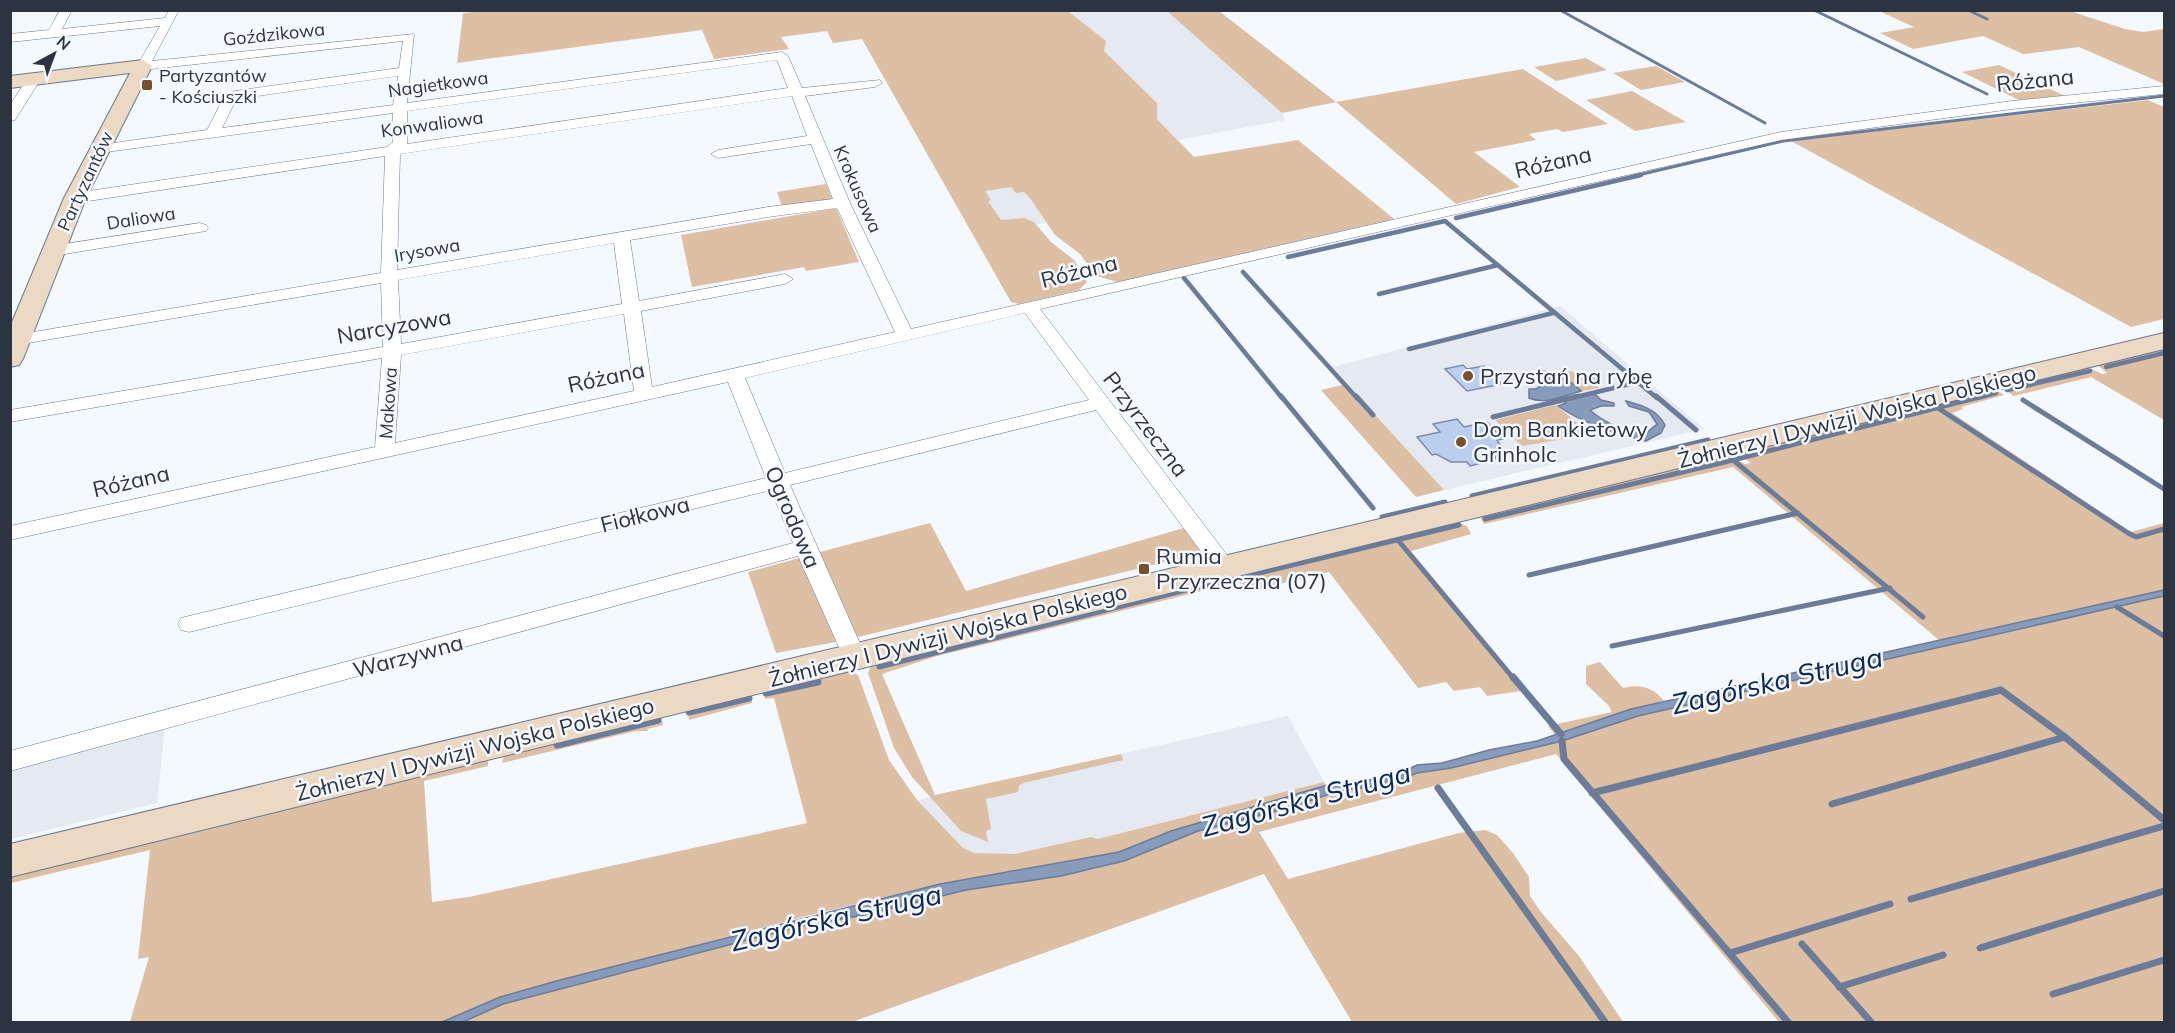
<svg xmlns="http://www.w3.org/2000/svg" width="2175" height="1033" font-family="Mulish,sans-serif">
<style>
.built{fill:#e4e9f2}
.green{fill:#ddbfa3}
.water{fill:#879bbd;stroke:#6c7c98;stroke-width:1.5}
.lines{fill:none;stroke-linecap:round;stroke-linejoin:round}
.stream-far3{stroke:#6c7c98;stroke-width:3}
.stream-far2{stroke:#6c7c98;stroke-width:4.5}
.stream-far1{stroke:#6c7c98;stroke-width:5}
.stream{stroke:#6c7c98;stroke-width:7}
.building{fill:#bbceee;stroke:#7b8daa;stroke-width:1.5}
.street-casing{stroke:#677895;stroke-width:1}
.secondary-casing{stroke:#677895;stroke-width:2}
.street{fill:#fff;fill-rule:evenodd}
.secondary{fill:#ecd9c4;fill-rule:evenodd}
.poi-dot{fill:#76512c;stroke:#f4f8ff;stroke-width:2}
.labels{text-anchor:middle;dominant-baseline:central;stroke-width:5;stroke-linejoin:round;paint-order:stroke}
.far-street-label{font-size:18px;fill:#2d3441;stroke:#f4f8ff}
.far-poi-label{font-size:18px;fill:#2d3441;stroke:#f4f8ff;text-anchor:start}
.street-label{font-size:22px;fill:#2d3441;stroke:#f4f8ff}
.poi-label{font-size:22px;fill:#2d3441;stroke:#f4f8ff;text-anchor:start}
.near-water-label{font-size:28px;font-style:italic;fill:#0e2853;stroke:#f4f8ff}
</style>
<rect width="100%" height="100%" fill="#f4f8ff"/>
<path class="built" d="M1082 10 1167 11 1281 111 1285 120 1178 140 1157 119V103L1104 51 1106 41 1070 12Z
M1023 181 1051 222 980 234 955 192Z
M1560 306 1704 429 1444 490 1333 367Z
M1288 716 1324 782 951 877 914 801Z
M165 728 157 803 11 839V770Z"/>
<path class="green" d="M501 10 1068 11 1106 41 1104 51 1157 103V119L1194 157 1298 140 1394 219 1118 282 1096 276 1080 254 1055 235 1030 198 1024 192 1016 193 1011 187 985 191 991 200 988 201 1001 220 1024 218 1034 222 1051 242 1074 260 1087 282 1079 290 1019 304 1011 302 862 39 833 43 827 31 781 37 789 49 714 59 702 30 457 63 463 13Z
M1167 11H1219L1336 102 1523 69 1608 124 1563 132 1557 129 1529 134 1536 140 1474 152 1520 187 1456 204 1336 102 1282 113Z
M1879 11H2070L2125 29 2143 32 2164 29V84L2079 47 2023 54 1983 36 1913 49 1880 33 1914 27Z
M1586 58 1607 70 1556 81 1534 67Z
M1999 65 2067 97 2023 102 1962 72Z
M1656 66 1685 82 1641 90 1613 73Z
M1632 91 1686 122 1635 131 1586 100Z
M2148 100 2164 107V319L2131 327 1791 141Z
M826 184 833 201 783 209 777 192Z
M836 208 859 262 806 271 804 267 692 287 681 235Z
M2164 347V420L2091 377 2014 396 2000 387 2088 367 2102 374 2107 373 2096 364Z
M1558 371 1581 372 1596 378 1599 388 1581 391C1574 383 1564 380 1555 373Z
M1347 384 1444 490 1416 497 1321 390Z
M1994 388 2004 395 1961 407 1963 409 1952 413 2131 532 2164 523V590L1939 640 1733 467 1484 524 1481 518 1482 514 1727 455 1745 464 1751 463 1737 453Z
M1555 405 1591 434 1522 446 1495 420Z
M1456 522 1467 526 1471 534 1411 551 1508 668 1504 670 1521 691 1487 696 1480 687 1454 691 1446 682 1418 688 1329 572 1255 590 1244 588 1235 577Z
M930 523 966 591 1184 528 1202 553 854 638 820 552Z
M803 557 836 642 776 653 748 572Z
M1224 577 1226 583 1198 592 937 656 882 674 935 795 1121 754 1123 760 1023 783 1019 786 1018 792 986 799 991 829 986 831 988 842 961 831 912 777 894 748 868 673 872 664Z
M2164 596V1022H1779L1556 754 1259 832 1288 879 1459 833 1485 830 1497 835 1513 853 1529 877 1530 896 1540 911 1579 956 1623 1022H1352L1264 874 852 1022H463L503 1004 801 926 864 915 966 890 1090 870 1124 861 1198 831 1292 807 1338 791 1391 784 1417 773 1452 768 1551 743 1638 716Z
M1600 662 1623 688C1640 684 1653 687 1664 701L1631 709 1556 736 1548 726 1612 712 1609 706 1586 684V666Z
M841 668 858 675 889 760 917 800 963 848 974 853 1015 854 1091 837 1098 839 1324 782 1326 785 1171 831 1119 852 940 884 810 915 500 997 442 1022H130L149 957 138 959 150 850 11 883 10 875 488 758V766L424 781 432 902 469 897 807 823 774 698 765 699 762 689Z
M750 692 752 703 689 720 687 705Z
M660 712 663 725 647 729 648 731H636L502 763 505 752Z"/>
<path class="water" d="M1543 371C1556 374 1573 382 1581 391 1564 396 1545 405 1529 398V389H1536L1541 385 1535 373Z
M1594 393 1601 400 1614 403V406H1601L1590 410C1604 423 1626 432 1645 434L1657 424 1649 412 1629 406 1626 401C1643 406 1656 409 1665 425L1661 433 1646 441C1617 434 1582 423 1558 406L1566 403 1562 400Z
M2164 590V596L1638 716 1562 741 1451 768 1417 773 1391 784 1338 791 1292 807 1198 831 1124 861 1061 876 966 890 864 915 801 926 503 1004 463 1022H442L500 997 560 980 940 884 1119 852 1171 831 1334 783 1389 778 1417 765 1442 763 1489 750 1537 741 1631 709Z"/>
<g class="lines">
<path class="stream-far3" d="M1560 10 1765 123
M1814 10 1987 94
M1968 10 1987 19
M1634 176 1783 141 2164 96"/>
<path class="stream-far2" d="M1456 218 1641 175
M1288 257 1445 221 1657 398
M1243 272 1357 398
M1184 278 1282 398
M1379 294 1498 265
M1409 349 1553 313
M2106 367 2164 353
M2007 390 2090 371
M1572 398 1638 382
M1977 398 1996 393"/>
<path class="stream-far1" d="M1281 396 1373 508
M1356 396 1373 415
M1656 396 1696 430
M2023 400 2164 489
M1938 408 2128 533 2136 537 2164 529
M1493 417 1579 396
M1733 460 1983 396
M1472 496 1708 440
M1382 517 1445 502
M1485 519 1733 460 1923 617
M1397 539 1514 679
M1529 575 1798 513
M1239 578 1459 525
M2117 607 2164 636
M1612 646 1890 588
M879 667 1218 582"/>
<path class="stream" d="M1513 677 1561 734
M766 693 818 682
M689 712 749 698
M1562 741 1564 759 1788 1022
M557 745 658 720
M1438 788 1605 1022
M1592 793 2001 690 2065 737 2164 820
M1832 804 2065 737
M1911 899 2164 826
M1802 944 1871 1022
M1980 948 2164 891
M1730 953 1890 904
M1839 987 1943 955
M2053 994 2164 960"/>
</g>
<path class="building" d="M1463 365 1467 369 1484 366 1502 384 1467 391 1445 369Z
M1457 419 1464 427 1487 422 1503 439 1497 440 1502 448 1494 460 1470 466 1467 462H1451L1436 454 1432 455 1417 437 1440 432 1433 424Z"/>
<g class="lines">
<defs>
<path id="street" d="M60 10H72L62 29 165 18 169 10H179L152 61 414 34 407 103 782 52 788 56 802 88 880 80 882 83 875 87 805 96 850 203 911 329 1781 132 2012 101 2164 86V94L2012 109 1781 140 1040 309 1233 563 1236 568 1233 573 1225 576 1217 573 1096 410 790 485 866 657 862 663 854 666 846 663 798 556 10 771V751L793 543 771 490 189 632 181 630 178 624 181 618 189 616 766 478 728 382 10 540V526L375 447 382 358 10 422V410L383 347 381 283 10 346V336L381 273 385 156 75 203 67 198 75 193 387 147 393 142V113L99 153 92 149 99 145 207 130 223 99 235 91 399 68 403 41 143 70 137 66 160 26 10 42V34L49 30ZM777 60 788 88 407 144V111ZM398 76 393 105 222 128 234 104 244 98ZM792 96 807 136 718 150 711 154 718 158 811 144 833 199 768 207 397 270 400 154ZM837 208 895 332 652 387 641 311 785 284 793 279 785 274 639 301 630 240 768 217ZM614 243 622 304 401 344 398 280ZM1025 313 1089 400 785 473 745 378ZM624 314 634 391 395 443 401 355Z
M33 76 40 80 15 120 10 121V105L28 77Z
M200 223 206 225 208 228 206 231 52 256 44 251 52 246Z"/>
<path id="secondary" d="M143 60 152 66 86 198 23 359 19 365 10 367V327L64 198 130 73 10 88V76Z
M2164 333V349L10 877V844Z"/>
</defs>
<use href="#street" class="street-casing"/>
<use href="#secondary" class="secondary-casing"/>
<use href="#street" class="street"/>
<use href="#secondary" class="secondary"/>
</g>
<g class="poi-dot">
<rect x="141" y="79" width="12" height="12" rx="3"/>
<circle cx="1468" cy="376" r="6"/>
<circle cx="1461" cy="442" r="6"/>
<rect x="1138" y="563" width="12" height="12" rx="3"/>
</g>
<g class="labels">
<g class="far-street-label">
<text transform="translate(274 34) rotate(-6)">Goździkowa</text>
<text transform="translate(438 84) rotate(-8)">Nagietkowa</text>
<text transform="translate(432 124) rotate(-8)">Konwaliowa</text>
<text transform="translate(85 181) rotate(-65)">Partyzantów</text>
<text transform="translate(858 189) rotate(66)">Krokusowa</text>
<text transform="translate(141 218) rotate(-9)">Daliowa</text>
<text transform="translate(427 250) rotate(-10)">Irysowa</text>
<text transform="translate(388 403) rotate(-86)">Makowa</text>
</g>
<g class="far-poi-label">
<text x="159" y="75">Partyzantów<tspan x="159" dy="21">- Kościuszki</tspan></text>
</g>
<g class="street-label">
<text transform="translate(2035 80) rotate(-6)">Różana</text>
<text transform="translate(1553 162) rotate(-13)">Różana</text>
<text transform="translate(1079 271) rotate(-14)">Różana</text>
<text transform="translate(394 326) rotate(-10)">Narcyzowa</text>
<text transform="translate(606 377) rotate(-12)">Różana</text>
<text transform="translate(1857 416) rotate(-14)">Żołnierzy I Dywizji Wojska Polskiego</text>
<text transform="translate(1146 424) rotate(53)">Przyrzeczna</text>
<text transform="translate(131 481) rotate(-13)">Różana</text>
<text transform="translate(645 514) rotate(-14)">Fiołkowa</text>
<text transform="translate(793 517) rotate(67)">Ogrodowa</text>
<text transform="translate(948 635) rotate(-14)">Żołnierzy I Dywizji Wojska Polskiego</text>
<text transform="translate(408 656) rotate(-15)">Warzywna</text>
<text transform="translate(475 749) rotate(-14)">Żołnierzy I Dywizji Wojska Polskiego</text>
</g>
<g class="poi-label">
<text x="1480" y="376">Przystań na rybę</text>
<text x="1473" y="429">Dom Bankietowy<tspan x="1473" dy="25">Grinholc</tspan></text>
<text x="1156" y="556">Rumia<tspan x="1156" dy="25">Przyrzeczna (07)</tspan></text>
</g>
<g class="near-water-label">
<text transform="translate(1777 680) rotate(-13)">Zagórska Struga</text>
<text transform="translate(1306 799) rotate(-15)">Zagórska Struga</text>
<text transform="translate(836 917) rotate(-13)">Zagórska Struga</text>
</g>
</g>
<rect width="2175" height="1033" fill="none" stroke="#2d3441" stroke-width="24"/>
<g transform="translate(54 54) rotate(41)" stroke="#f4f8ff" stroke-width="4.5" paint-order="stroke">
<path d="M0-4.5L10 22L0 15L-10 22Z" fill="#2d3441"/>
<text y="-9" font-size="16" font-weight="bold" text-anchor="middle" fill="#2d3441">N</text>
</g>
</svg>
